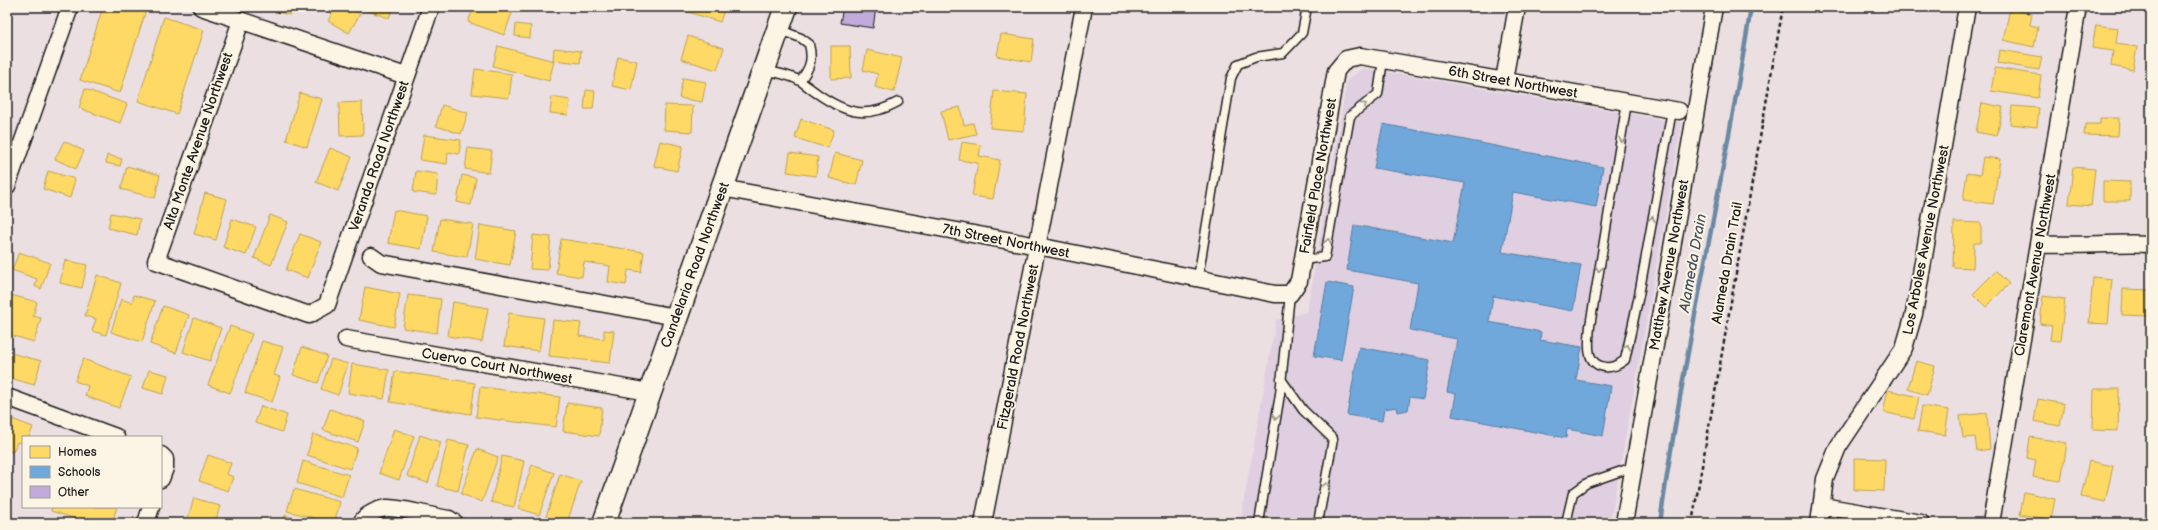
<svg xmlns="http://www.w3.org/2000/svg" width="2158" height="530" font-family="'Balsamiq Sans',sans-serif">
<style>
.built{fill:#dfcfe0}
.homes{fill:#ffd966;stroke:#bba050}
.schools{fill:#6fa8dc;stroke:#567ea2}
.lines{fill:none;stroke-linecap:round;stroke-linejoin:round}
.stream{stroke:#6a89a2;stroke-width:4.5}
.building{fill:#c2abda;stroke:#1c1c1c}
.lane-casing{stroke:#1c1c1c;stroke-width:11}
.street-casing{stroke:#1c1c1c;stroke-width:19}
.secondary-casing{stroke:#1c1c1c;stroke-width:25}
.path{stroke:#1c1c1c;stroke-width:2.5;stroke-dasharray:4 3;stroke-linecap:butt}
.lane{stroke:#fcf5e5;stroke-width:8}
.street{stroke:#fcf5e5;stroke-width:16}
.secondary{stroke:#fcf5e5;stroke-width:22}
.oneway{stroke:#97938b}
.labels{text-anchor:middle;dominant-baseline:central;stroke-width:4;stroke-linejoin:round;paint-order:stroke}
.street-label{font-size:14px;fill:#1c1c1c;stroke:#fcf5e5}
.water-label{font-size:15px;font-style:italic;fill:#43525f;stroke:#fcf5e5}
</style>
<rect width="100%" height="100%" fill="#ebdfe2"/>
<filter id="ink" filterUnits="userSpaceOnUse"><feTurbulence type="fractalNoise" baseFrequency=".025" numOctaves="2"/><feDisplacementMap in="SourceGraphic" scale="8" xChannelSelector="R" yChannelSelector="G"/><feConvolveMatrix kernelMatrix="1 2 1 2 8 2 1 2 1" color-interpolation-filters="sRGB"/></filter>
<g filter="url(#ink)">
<path class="built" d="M1363 68 1682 123 1610 523H1240L1276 320 1307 312 1347 81Z"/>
<path class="homes" d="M103 7H138L146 10 120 93 80 80Z
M256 7H292L290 15Z
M335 7H347L360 14 349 33 328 21Z
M356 7H393L389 18Z
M474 7H495L512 13 504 35 468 22Z
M686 7H725L720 22 685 11Z
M2010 9 2032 14 2030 25 2038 27 2034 47 2003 40Z
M164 17 204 30 177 114 138 101Z
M516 24 531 26 530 38 515 36Z
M2096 25 2118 28 2116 44 2137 47 2133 70 2111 66 2113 51 2092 48Z
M1001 34 1034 39 1031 62 997 56Z
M688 36 724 48 717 70 681 59Z
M498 46 554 61 549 81 493 66Z
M831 46H850L851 78 831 79Z
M554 48 581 51 580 63 553 60Z
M867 50 902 58 894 92 875 87 878 74 863 70Z
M2000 50 2042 57 2039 70 1998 63Z
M618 57 637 61 631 90 612 86Z
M1995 68 2041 75 2038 98 1991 91Z
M475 69 512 74 509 98 472 94Z
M683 78 706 82 702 102 679 98Z
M85 89 127 104 120 123 79 108Z
M586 90 595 91 593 109H584Z
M994 91 1027 94 1024 131 990 128Z
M300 93 322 99 307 147 286 140Z
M552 97 570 100 568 115 550 113Z
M362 102 363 135 340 136 339 103Z
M1982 103 2003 107 1997 136 1976 132Z
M442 105 468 113 461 134 436 126Z
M665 105 693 106 692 132 664 130Z
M2012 106 2039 108 2037 127 2010 124Z
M960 107 964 125 973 123 976 134 948 140 941 111Z
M2100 118H2119L2118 136 2084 135 2085 124H2100Z
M801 119 834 130 828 148 795 138Z
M424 135 461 140 459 154 448 152 447 164 420 160Z
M64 141 84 151 76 169 55 159Z
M660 141 683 146 677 171 654 166Z
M962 142 981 145 979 156 1000 160 993 199 972 196 978 163 959 160Z
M330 148 352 157 338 191 316 182Z
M468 148 492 151 489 173 465 169Z
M790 153 818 157 816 176 787 172Z
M835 153 862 160 856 185 829 178Z
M107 155 122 159 120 166 106 163Z
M1983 157 2000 159 1993 204 1963 200 1967 173 1980 175Z
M127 166 160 175 155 198 121 189Z
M2073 167 2095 169 2091 206 2069 204Z
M48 171 75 179 70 198 43 189Z
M416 171 438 174 436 195 413 192Z
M462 175 476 178 471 205 457 202Z
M2103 181 2130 182V201H2103Z
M205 193 227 199 216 240 194 234Z
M394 210 427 216 421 249 388 243Z
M111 213 140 219 137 235 108 228Z
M270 215 288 222 271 265 254 258Z
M232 219 256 227 246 255 223 247Z
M440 219 473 224 467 257 434 252Z
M1954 222 1981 223V243H1974L1973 268 1953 267Z
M480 225 516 231 510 265 475 259Z
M300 234 321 242 308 278 286 270Z
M533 235 551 237 548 270 530 269Z
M561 239 644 252 641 272 628 270 626 285 608 282 610 266 584 262 582 277 556 273Z
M19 252 50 263 41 289 35 286 37 279 12 270Z
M65 260 87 265 82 288 60 283Z
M1996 271 2009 284 1986 307 1973 294Z
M97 275 121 283 106 335 92 331 96 319 85 316Z
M2093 277 2112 279 2108 324 2089 323Z
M365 287 400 294 394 327 359 320Z
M2123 289 2151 290V316L2122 315Z
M7 294 37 302 33 316 41 318 34 342 7 334Z
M134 295 155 301 142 342 111 332 121 299 132 303Z
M408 295 441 299 437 333 403 328Z
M2043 296 2065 299 2060 341 2050 340 2052 326 2040 324Z
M453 302 488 308 482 342 448 336Z
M163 306 189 315 176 353 150 344Z
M509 313 544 318 539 351 504 346Z
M194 318 221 328 210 361 183 352Z
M553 320 581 323 579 336 604 339V330L614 331 610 363 549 356Z
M230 326 252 334 230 393 208 385Z
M262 341 283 347 274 375 280 377 272 402 245 393Z
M302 347 327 356 318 383 293 375Z
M7 352 41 361 34 385 7 377Z
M83 359 131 377 119 408 85 396 88 386 75 381Z
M331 359 348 364 338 395 321 389Z
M1916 361 1935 366 1927 395 1908 389Z
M352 364 389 370 384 399 348 393Z
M149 370 168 375 163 394 143 388Z
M395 371 475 383 471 414 390 402Z
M480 387 560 397 556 427 476 417Z
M2094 389H2119L2118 431 2093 430Z
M1888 390 1919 397 1914 419 1883 412Z
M2038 399 2064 404 2060 426 2034 421Z
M567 403 602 408 599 436 563 431Z
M261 406 287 415 282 432 255 423Z
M1922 406 1949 410 1945 435 1918 431Z
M330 409 365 421 358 442 323 430Z
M1987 413 1990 449 1977 451 1975 437 1963 438 1960 416Z
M12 419 33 427 29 437H23V444L17 442 13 452 7 450V433Z
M394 429 414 436 399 480 379 473Z
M313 434 357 448 350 469 307 455Z
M420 435 441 442 428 483 407 476Z
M2030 437 2067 443 2061 481 2033 477 2036 460 2027 458Z
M448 440 469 445 458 491 437 486Z
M477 449 498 457 482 502 461 494Z
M208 455 231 463 227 474 233 477 228 491 199 481Z
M502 456 524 461 514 507 491 502Z
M1854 458 1885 459 1884 491 1854 490Z
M303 461 349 475 342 497 297 483Z
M2089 461 2113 466 2105 502 2081 497Z
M532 465 554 473 539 515 518 508Z
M560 474 581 481 567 523 546 517Z
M294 489 340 502 334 523 287 511Z
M2024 492 2055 499 2051 520 2020 514Z
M194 498 220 506 215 523H195L187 521Z
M52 507H117L112 523H89L51 511Z
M285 515 309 523H282Z"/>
<path class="schools" d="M1383 124 1603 167 1596 207 1513 192 1502 252 1581 265 1573 311 1493 296 1489 322 1541 332 1540 340 1582 347 1576 380 1611 386 1603 436 1567 429 1566 438 1452 416 1456 394 1447 392 1457 339 1410 330 1418 283 1347 270 1354 225 1453 243 1465 183 1374 168Z
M1327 282 1354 287 1341 360 1314 356Z
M1359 347 1430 360 1423 399 1410 397 1408 410 1398 412 1397 407 1384 409 1382 421 1347 415Z"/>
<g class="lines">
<path class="stream" d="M1660 523C1684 350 1724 180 1751 7"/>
</g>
<path class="building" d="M843 7H876L873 28 840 23Z"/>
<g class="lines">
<defs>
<path id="lane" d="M780 30 801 38 809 44C813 60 810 68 800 81
M765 70C776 73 790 75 800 81 806 85 812 90 818 94 847 114 867 119 898 102
M1627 102 1590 326C1589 342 1584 364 1605 367 1613 368 1618 365 1625 360L1639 295 1672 110
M1303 260 1325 257 1350 116 1378 94 1383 60
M1198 278 1231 78 1238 64 1256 57 1283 53 1302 33 1307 7
M1281 379 1303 410 1333 439 1318 523
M1259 523 1280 394 1290 294
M1566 523 1573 493 1587 483 1633 467"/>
<path id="street" d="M201 7 406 76
M241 21 156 261 309 315 327 305 431 7
M1504 80 1517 7
M7 186 70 7
M722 188 1038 246 1275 294H1290L1299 281 1336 71 1346 59 1360 56 1679 111
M2039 244C2076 247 2114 242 2151 244
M371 256 381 263 676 317
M346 339 649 392
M7 397 116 437
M161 455 165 459V468L161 479
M1822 506 1921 523
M146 523 151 507
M361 523C364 515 379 509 387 508 400 507 434 517 449 519L455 523
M983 523 1084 7
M1624 523 1714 7
M1819 523 1825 479 1838 447 1904 348 1914 314 1967 7
M1991 523 2078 7"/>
<path id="secondary" d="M604 523 786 7"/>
</defs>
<use href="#lane" class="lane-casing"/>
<use href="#street" class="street-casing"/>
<use href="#secondary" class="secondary-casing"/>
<path class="path" d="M1692 523 1783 7"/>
<use href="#lane" class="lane"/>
<use href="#street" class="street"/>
<use href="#secondary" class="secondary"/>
</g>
<defs><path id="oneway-chevron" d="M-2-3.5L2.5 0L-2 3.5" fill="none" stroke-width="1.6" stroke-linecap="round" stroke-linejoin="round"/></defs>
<g class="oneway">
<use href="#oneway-chevron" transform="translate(1364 105) rotate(-37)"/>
<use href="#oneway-chevron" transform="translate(1622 140) rotate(100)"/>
<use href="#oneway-chevron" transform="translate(1652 219) rotate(-79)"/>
<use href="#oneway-chevron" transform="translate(1328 241) rotate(-80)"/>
<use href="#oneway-chevron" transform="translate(1599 269) rotate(100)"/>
<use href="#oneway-chevron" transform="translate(1627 347) rotate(-78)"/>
<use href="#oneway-chevron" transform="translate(1276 417) rotate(98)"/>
<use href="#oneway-chevron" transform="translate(1326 485) rotate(-78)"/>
</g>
</g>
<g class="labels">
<g class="street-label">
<text transform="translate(1513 82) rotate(10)">6th Street Northwest</text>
<text transform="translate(198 141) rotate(-71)">Alta Monte Avenue Northwest</text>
<text transform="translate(379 156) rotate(-71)">Veranda Road Northwest</text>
<text transform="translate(1318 176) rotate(-80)">Fairfield Place Northwest</text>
<text transform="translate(1926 240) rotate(-79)">Los Arboles Avenue Northwest</text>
<text transform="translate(1006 241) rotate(11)">7th Street Northwest</text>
<text transform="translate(1727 263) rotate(-80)">Alameda Drain Trail</text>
<text transform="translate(695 265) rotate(-70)">Candelaria Road Northwest</text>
<text transform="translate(1669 265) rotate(-80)">Matthew Avenue Northwest</text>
<text transform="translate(2035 265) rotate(-80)">Claremont Avenue Northwest</text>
<text transform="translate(1018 347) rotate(-79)">Fitzgerald Road Northwest</text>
<text transform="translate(497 366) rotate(10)">Cuervo Court Northwest</text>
</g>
<g class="water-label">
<text transform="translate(1693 263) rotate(-80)">Alameda Drain</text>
</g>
</g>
<rect width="2158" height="530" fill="none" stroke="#fcf5e5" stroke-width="24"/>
<rect x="12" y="12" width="2134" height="506" fill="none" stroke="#1c1c1c" stroke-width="1.5" filter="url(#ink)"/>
<rect x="22" y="436" width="140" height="72" fill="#fcf5e5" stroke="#a29e95"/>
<rect x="30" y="446" width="20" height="12" fill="#ffd966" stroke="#a29e95"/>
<text x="58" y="456" font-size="12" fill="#1c1c1c">Homes</text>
<rect x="30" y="466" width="20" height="12" fill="#6fa8dc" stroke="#a29e95"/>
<text x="58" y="476" font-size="12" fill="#1c1c1c">Schools</text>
<rect x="30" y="486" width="20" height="12" fill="#c2abda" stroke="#a29e95"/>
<text x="58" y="496" font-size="12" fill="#1c1c1c">Other</text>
</svg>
